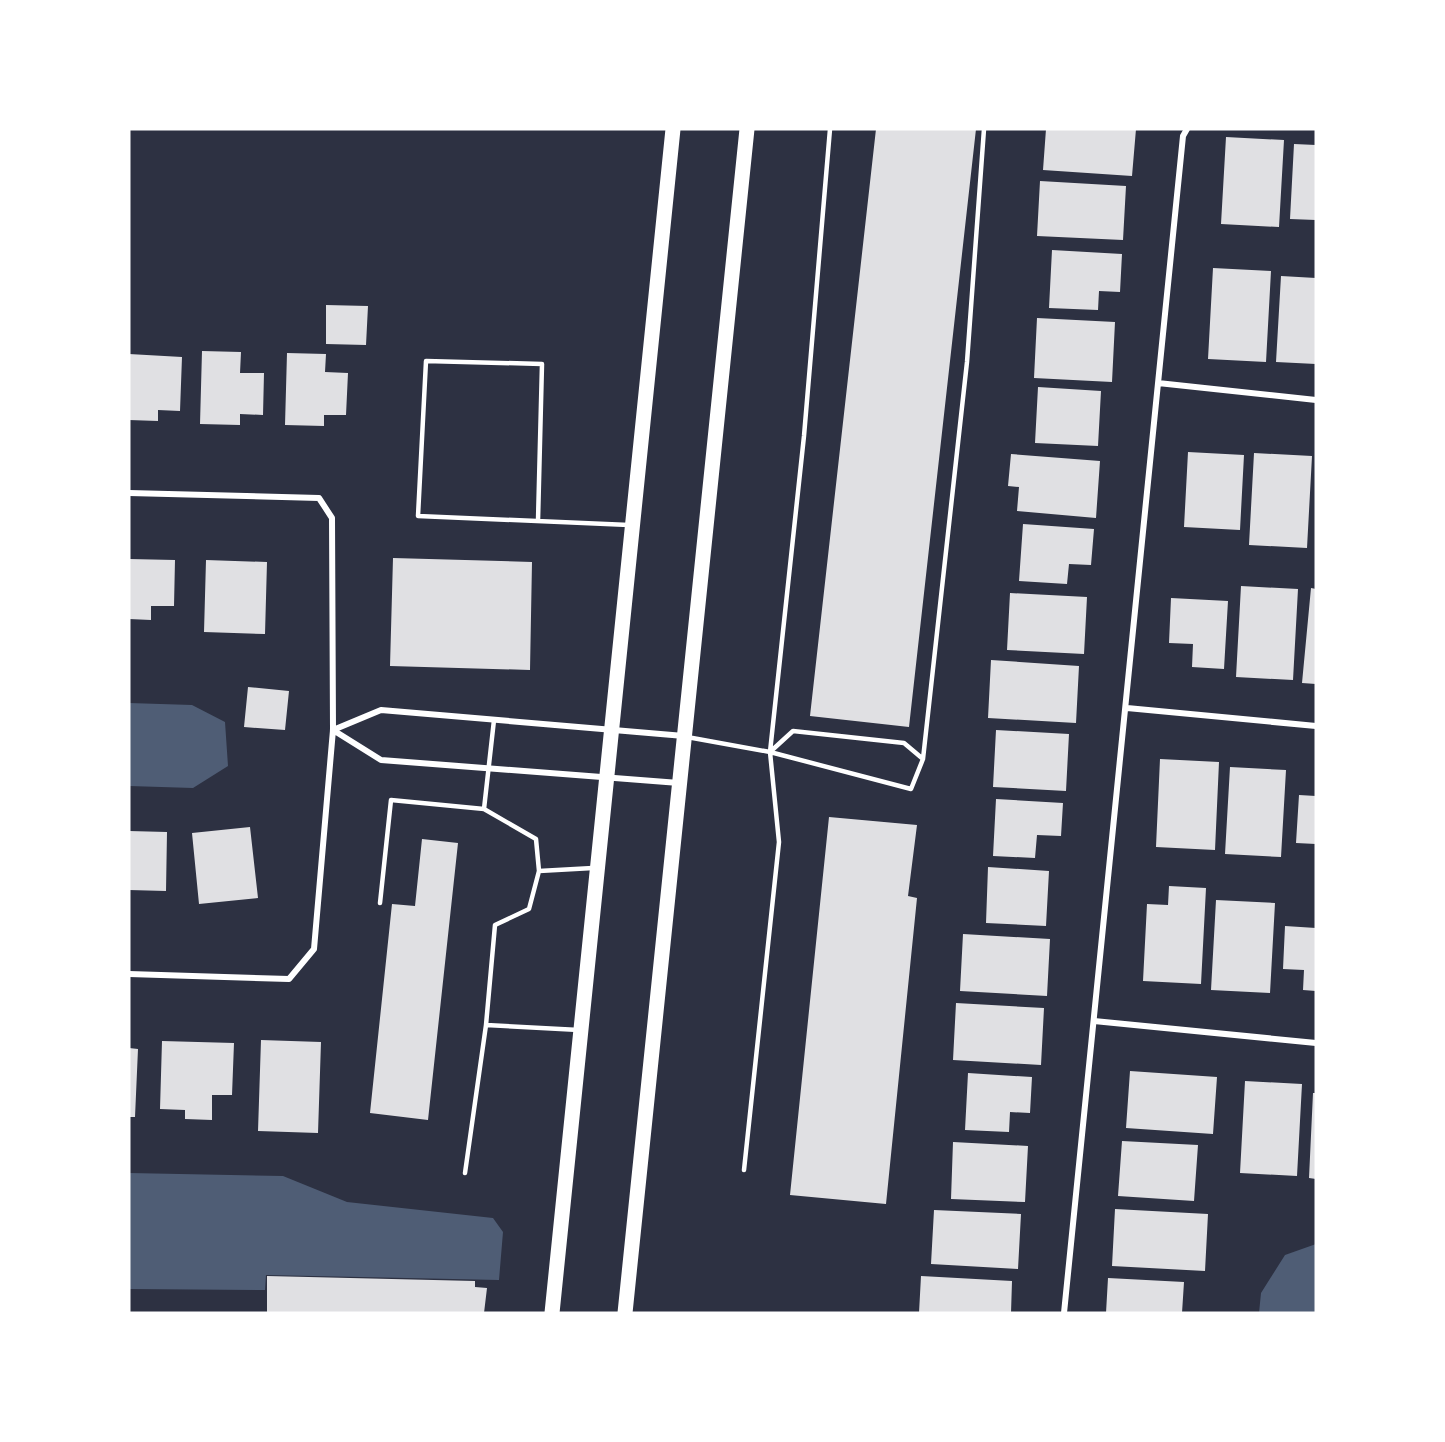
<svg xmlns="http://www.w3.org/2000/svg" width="1445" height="1442" font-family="Karla,sans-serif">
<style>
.water{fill:#4f5d75}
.building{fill:#e0e0e3}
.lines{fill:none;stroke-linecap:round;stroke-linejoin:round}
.service{stroke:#fff;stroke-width:4.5}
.minor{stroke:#fff;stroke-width:6}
.primary{stroke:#fff;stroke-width:15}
</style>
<rect width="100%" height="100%" fill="#2d3142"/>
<path class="water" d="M129 703 192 705 225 722 228 766 193 788 129 786Z
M129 1173 283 1176 347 1202 493 1218 503 1232 499 1280 266 1275 265 1290 129 1289Z
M1316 1244V1313H1259L1261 1293 1285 1255Z"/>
<path class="building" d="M876 129H976L909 727 810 716Z
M1046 129H1136L1132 176 1043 170Z
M1226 137 1284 140 1279 227 1221 224Z
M1294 144 1316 145V220L1290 219Z
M1040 181 1126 186 1123 240 1037 236Z
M1052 250 1122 254 1120 292 1099 291 1098 310 1049 308Z
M1213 268 1271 271 1266 362 1208 359Z
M1281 276 1316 278V364L1276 362Z
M326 305 368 306 366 345 326 344Z
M1037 318 1115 322 1112 382 1034 378Z
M202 351 241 352 240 373H264L263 415 240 414V425L200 424Z
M287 353 326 354 325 372 348 373 346 415H324V426L285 425Z
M129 354 182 357 180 411 158 410V421L129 420Z
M1038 387 1101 391 1098 446 1035 443Z
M1188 452 1244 455 1240 530 1184 527Z
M1254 453 1312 456 1307 548 1249 545Z
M1011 454 1100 461 1096 518 1017 511 1019 487 1008 486Z
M1023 524 1094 529 1091 565 1069 564 1067 584 1019 581Z
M393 558 532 562 530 670 390 666Z
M129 559 175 560 174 606H151V620L129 619Z
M206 560 267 562 265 634 204 632Z
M1241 586 1298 589 1293 680 1236 677Z
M1311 588 1316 589V684L1302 683Z
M1010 593 1087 597 1084 654 1007 650Z
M1171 598 1228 601 1224 669 1192 667 1193 644 1169 643Z
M991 660 1079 666 1076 723 988 718Z
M248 687 289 691 285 730 244 727Z
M996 730 1069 734 1066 791 993 787Z
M1160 759 1219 762 1215 850 1156 847Z
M1230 767 1286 770 1281 857 1225 854Z
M1299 795 1316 796V844L1296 843Z
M996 799 1063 803 1061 836 1037 835 1035 858 993 856Z
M829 817 917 825 908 896 917 898 886 1204 790 1195Z
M250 827 258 898 199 904 192 833Z
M129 831 167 832 166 891 129 890Z
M422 839 458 843 428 1120 370 1113 392 904 415 906Z
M988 867 1049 871 1046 926 986 923Z
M1169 886 1206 888 1201 984 1143 981 1147 904 1168 905Z
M1216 900 1275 903 1270 993 1211 990Z
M1285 926 1316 928V991L1303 990 1304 970 1283 969Z
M963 934 1050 939 1047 996 960 991Z
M956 1003 1044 1008 1041 1065 953 1060Z
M261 1040 321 1042 318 1133 258 1131Z
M162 1041 234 1043 232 1095H212V1120L185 1119V1110L160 1109Z
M129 1048 138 1049 135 1117H129Z
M1130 1071 1217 1077 1213 1134 1126 1128Z
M968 1073 1032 1077 1030 1113 1010 1112 1009 1132 965 1130Z
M1245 1081 1302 1084 1297 1176 1240 1173Z
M1313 1093H1316V1179L1309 1178Z
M1122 1141 1198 1145 1194 1201 1118 1196Z
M953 1142 1028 1146 1025 1202 951 1199Z
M1115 1209 1208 1214 1205 1271 1112 1266Z
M934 1210 1021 1214 1018 1269 931 1264Z
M267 1276 475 1281V1287L487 1288 484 1313H267Z
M921 1276 1012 1281 1011 1313H919Z
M1108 1278 1184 1282 1182 1313H1106Z"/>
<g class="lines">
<path class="service" d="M538 521 542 364 426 361 418 516C488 519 558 522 629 525
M687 737 770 752 911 789 923 759 904 743 793 731 770 752
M923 759 967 362 984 129
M484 809 494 720
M380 903 391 800 484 809 536 839 539 871
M579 1030 486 1025 495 925 529 909 539 871 593 868
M744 1170 779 842 770 752 804 436 830 129
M465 1173 486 1025"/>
<path class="minor" d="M1158 383 1316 400
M129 493 319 498 332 518 333 730 314 949 289 979 129 974
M1127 708 1316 726
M333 730 381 710 684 736
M333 730 381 760 679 783
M1094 1021 1316 1043
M1064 1313 1183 136 1187 129"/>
<path class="primary" d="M552 1313 673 129
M625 1313 747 129"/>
</g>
<rect width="1445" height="1442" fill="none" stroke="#ffffff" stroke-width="261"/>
</svg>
